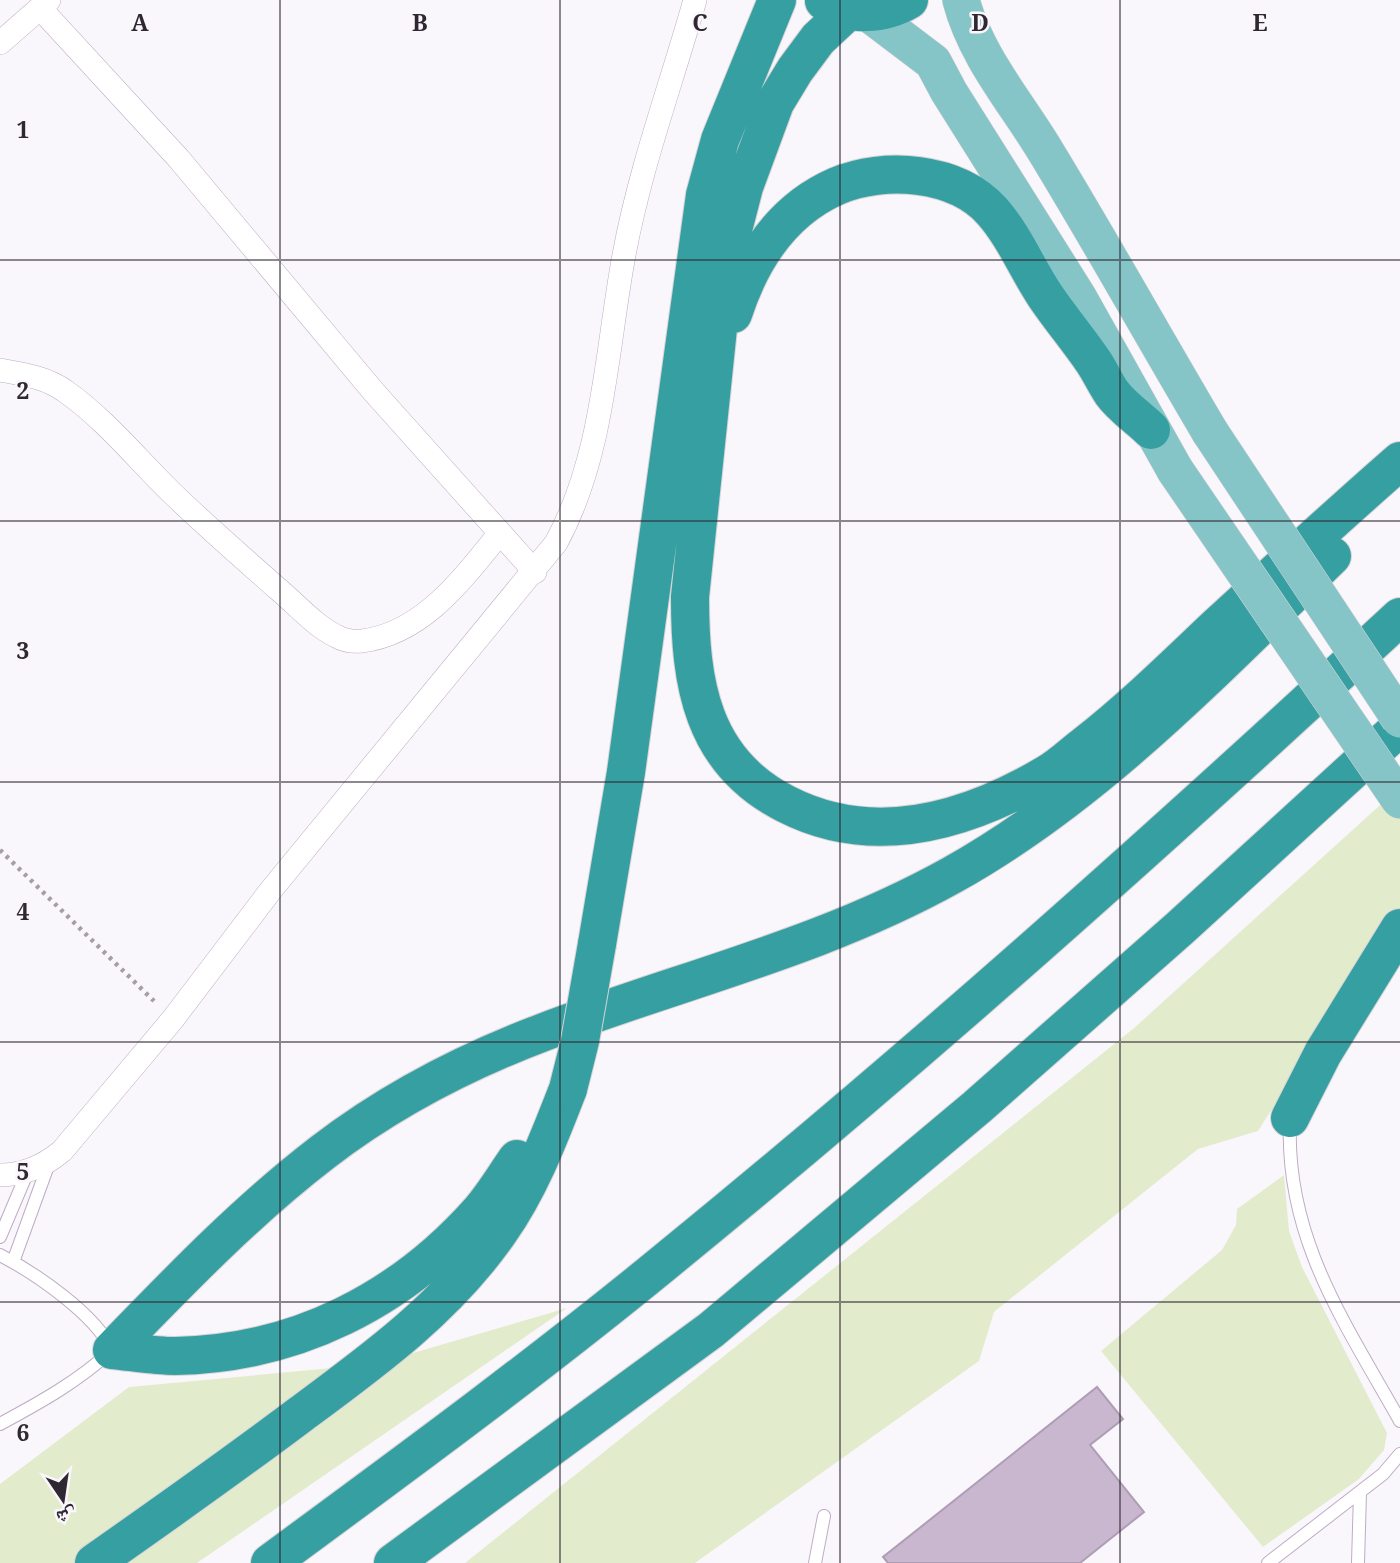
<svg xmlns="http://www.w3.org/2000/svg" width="1400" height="1563" font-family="Georgia,'Noto Naskh Arabic',serif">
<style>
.green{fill:#e2eccd}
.building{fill:#c9b7cf;stroke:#af9db5;stroke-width:2}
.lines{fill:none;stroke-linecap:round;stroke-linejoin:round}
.lane-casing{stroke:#beacc4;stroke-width:14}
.street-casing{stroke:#beacc4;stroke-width:24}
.primary-casing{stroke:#d5d4d6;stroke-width:38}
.highway-casing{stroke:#d5d4d6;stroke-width:40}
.path{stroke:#a49fa6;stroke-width:4.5;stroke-dasharray:3.5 5;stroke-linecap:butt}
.lane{stroke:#fff;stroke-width:12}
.street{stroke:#fff;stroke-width:23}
.primary{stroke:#86c5c7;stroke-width:37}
.highway{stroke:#369fa1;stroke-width:38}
.primary-bridge-casing{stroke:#d5d4d6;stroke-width:38;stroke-linecap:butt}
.highway-bridge-casing{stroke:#d5d4d6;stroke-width:40;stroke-linecap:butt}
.primary-bridge{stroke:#86c5c7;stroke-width:37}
.highway-bridge{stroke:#369fa1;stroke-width:38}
.grid{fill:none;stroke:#2f2832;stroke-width:2;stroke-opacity:0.55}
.grid-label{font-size:23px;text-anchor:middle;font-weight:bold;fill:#2f2832;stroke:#faf7fc;stroke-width:5;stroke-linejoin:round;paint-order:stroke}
</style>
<rect width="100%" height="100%" fill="#faf7fc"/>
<path class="green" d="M1400 787V909L1258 1131 1198 1149 994 1312 979 1361 695 1563H465L1133 1029Z
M1284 1175 1289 1231 1302 1267 1387 1433 1384 1450 1359 1479 1263 1547 1101 1351 1222 1250 1236 1225 1237 1209Z
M567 1308 197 1563H0V1484L129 1387 375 1364Z"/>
<path class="building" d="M1097 1387 1123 1419 1090 1445 1144 1512 1080 1563H888L883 1557Z"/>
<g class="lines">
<defs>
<path id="lane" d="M1290 1121C1285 1238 1345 1323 1400 1421
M0 1237 28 1171
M0 1255C35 1273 95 1314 112 1350 79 1381 39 1403 0 1424
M13 1262 49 1163
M815 1563 824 1516
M1268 1563 1383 1474 1400 1454
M1358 1563 1360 1493"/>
<path id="street" d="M40 8 179 159 373 391 535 572
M0 43 49 0
M0 370C22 374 46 377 65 391 105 419 137 459 172 493 206 526 243 558 278 589 296 604 315 626 336 636 343 640 353 642 362 641 424 633 463 578 500 533
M0 1175C24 1175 44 1166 62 1151L173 1019 271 890 556 543C604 455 606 352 624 255 640 168 671 85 695 0"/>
<path id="primary" d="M961 0C976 57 1016 102 1046 152 1102 244 1155 339 1210 432
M867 12 933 62 949 92 1078 297 1175 470"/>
<path id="highway" d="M824 1C849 17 884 15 909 0
M849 10 818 39 795 70 775 103 744 187 725 261 690 597C690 682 701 761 786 804 874 849 967 821 1047 774 1061 766 1073 754 1085 745 1131 709 1173 668 1215 628 1276 572 1337 516 1400 461
M733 314C751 258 782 210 837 186 884 166 956 171 992 211 1015 237 1027 269 1046 297 1061 319 1078 339 1093 361 1100 371 1105 383 1112 393 1122 407 1139 418 1151 430
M597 944 626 772 705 195 720 140 777 0
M1290 1118 1323 1053 1400 928
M112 1350C179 1281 246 1211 323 1152 388 1102 467 1061 544 1032 681 980 823 947 952 875 1097 794 1214 670 1332 556
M112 1350C132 1352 155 1356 175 1356 296 1354 401 1300 480 1211 494 1195 505 1176 517 1159
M94 1563C164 1514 233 1465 301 1414 373 1361 447 1307 499 1232 530 1188 549 1138 568 1089
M270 1563C403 1465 537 1367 665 1262 918 1056 1160 839 1400 617
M393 1563 711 1330 977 1107 1180 928 1400 727"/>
</defs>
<use href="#lane" class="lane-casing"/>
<use href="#street" class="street-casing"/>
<use href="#primary" class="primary-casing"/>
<use href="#highway" class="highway-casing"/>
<path class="path" d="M0 850 154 1001"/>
<use href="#lane" class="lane"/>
<use href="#street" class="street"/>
<use href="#primary" class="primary"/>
<use href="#highway" class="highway"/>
<defs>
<path id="primary-bridge" d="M1210 432 1400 719
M1175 470 1400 800"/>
<path id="highway-bridge" d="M568 1089 580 1041 597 944"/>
</defs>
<use href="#primary-bridge" class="primary-bridge-casing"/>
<use href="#highway-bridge" class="highway-bridge-casing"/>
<use href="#primary-bridge" class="primary-bridge"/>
<use href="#highway-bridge" class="highway-bridge"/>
</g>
<path class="grid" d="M280 0V1563M560 0V1563M840 0V1563M1120 0V1563M0 260H1400M0 521H1400M0 782H1400M0 1042H1400M0 1302H1400"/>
<g class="grid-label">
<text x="140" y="31">A</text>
<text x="420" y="31">B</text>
<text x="700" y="31">C</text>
<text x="980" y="31">D</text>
<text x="1260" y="31">E</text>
<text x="23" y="138">1</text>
<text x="23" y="399">2</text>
<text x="23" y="659">3</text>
<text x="23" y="920">4</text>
<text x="23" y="1180">5</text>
<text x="23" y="1441">6</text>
</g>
<g transform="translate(63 1500) rotate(167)" stroke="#faf7fc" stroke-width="5" paint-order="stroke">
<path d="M0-5L12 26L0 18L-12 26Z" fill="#2f2832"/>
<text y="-10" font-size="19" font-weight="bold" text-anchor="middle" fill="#2f2832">ش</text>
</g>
</svg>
